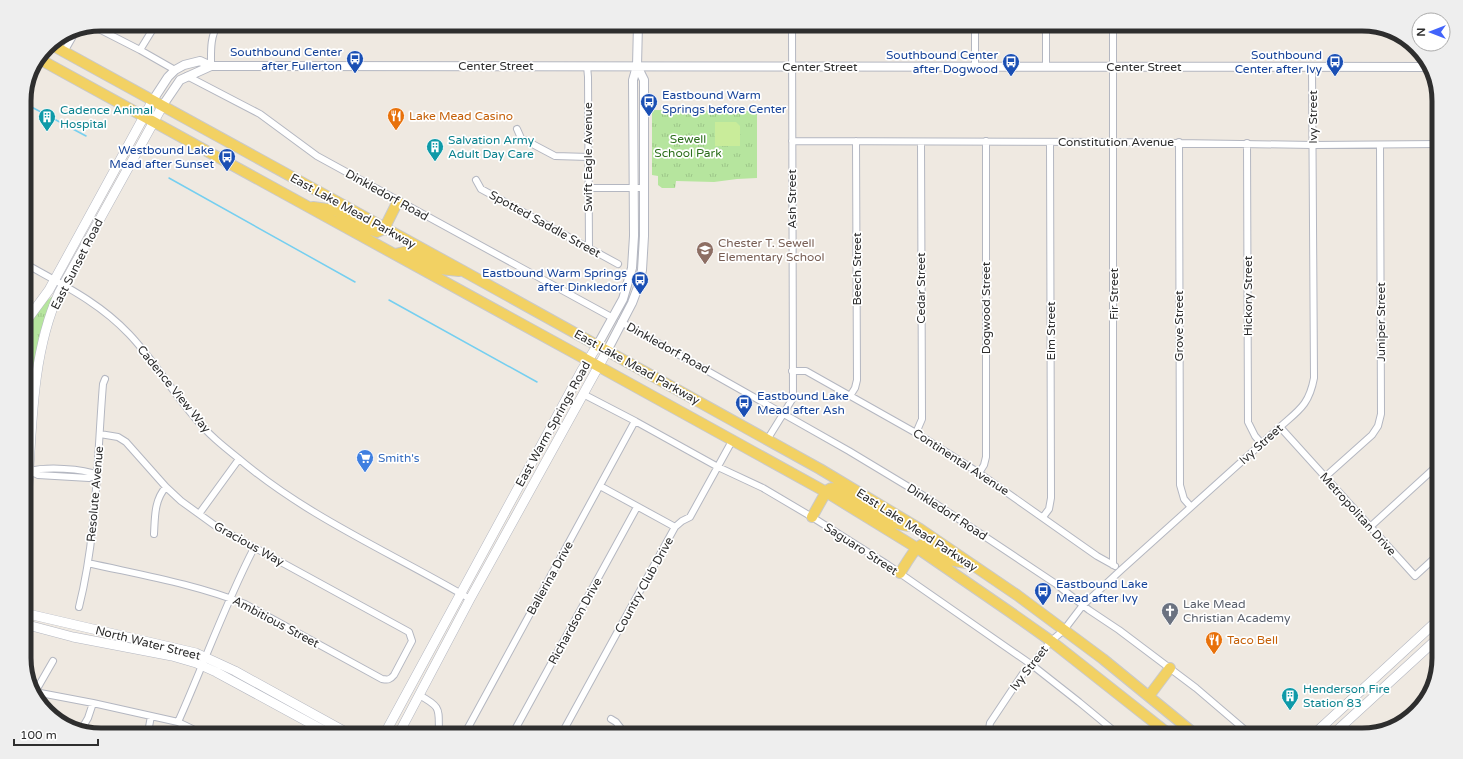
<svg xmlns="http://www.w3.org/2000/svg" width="1463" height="759" font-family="'Varela Round',sans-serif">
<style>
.park{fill:url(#park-tufts)}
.pitch{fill:#c9ec9a}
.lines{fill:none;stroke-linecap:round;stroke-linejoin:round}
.stream{stroke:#75cff0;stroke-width:1.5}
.minor-casing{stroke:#b4b7c1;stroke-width:8}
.tertiary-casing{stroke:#b4b7c1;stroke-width:10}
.secondary-casing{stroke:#b4b7c1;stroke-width:10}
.primary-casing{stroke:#c9c9c9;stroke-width:12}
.minor{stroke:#fff;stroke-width:6}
.tertiary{stroke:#fff;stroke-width:8}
.secondary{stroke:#fff;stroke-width:9}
.primary{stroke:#f2d163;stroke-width:10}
.labels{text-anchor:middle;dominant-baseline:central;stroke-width:3.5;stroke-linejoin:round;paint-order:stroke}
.transit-label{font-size:12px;fill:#164399;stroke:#fff;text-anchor:end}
.street-label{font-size:12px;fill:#2e2e2e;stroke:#fff}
.culture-label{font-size:12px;fill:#0d838f;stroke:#fff;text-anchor:start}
.food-label{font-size:12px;fill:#c56008;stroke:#fff;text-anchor:start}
.park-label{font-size:12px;fill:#2c6e1b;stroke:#fff}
.education-label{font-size:12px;fill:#785e54;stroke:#fff;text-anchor:start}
.shop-label{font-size:12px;fill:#366cbe;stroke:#fff;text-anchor:start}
.worship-label{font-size:12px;fill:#5b616d;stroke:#fff;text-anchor:start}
.rim{fill:none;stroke:#2e2e2e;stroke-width:5}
</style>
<defs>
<pattern id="park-tufts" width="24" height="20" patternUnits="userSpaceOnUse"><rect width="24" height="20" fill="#b6e59e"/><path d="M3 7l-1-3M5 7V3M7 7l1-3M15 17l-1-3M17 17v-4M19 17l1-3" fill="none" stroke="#9dc588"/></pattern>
</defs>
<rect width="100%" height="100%" fill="#efe9e1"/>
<path class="park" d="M652 110 757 111V178L737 179 714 182 676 181 675 188H662L658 185V176L652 175Z
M54 295 40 333 33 385 24 376V328L45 302Z
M24 385 30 396 24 503Z"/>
<path class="pitch" d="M715 122H736L740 126V146H715Z"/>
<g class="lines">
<path class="stream" d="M24 103 86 136
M169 178 355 282
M389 300 537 382"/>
<defs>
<path id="minor" d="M975 24V67
M1046 24V67
M1113 24V565
M93 26 140 50 175 70
M140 50 156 24
M64 52 77 29
M211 66C211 51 210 37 218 24
M587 66 588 77 589 248
M187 76 260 114 317 156 613 318
M517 129 521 138 555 156 589 157
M792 141 1114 142 1313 145 1439 144
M1179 142 1180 485 1184 499 1191 507
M1247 143 1248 422 1255 436 1262 444
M476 180 481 189 618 264
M589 188H645
M24 263C61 284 99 302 129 334 154 360 172 392 196 419 208 434 223 446 238 458 307 517 392 553 470 599
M621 322 849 451 927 498 1056 584 1089 610 1119 630 1196 688 1251 735
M792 371H806L916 433 979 473 1097 556 1115 566
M583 394 635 421 718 467 763 488 812 517 888 565 1032 665 1079 702 1119 735
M850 396 855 388 857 380 856 141
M1280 427 1415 576 1439 554
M916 433 922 419 921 142
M767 440 793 398 792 24
M30 471C45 467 83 468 97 475
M30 471 38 475 89 478 97 475
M979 473 984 465 986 457V141
M1325 477 1372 435 1378 426 1381 414 1380 145
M600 486 675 527
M199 514 239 459
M1043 517 1049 509 1051 498 1050 142
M1370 527 1439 464
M154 534C155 518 154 500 166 487
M88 563C141 575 195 584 245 604L382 679C388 680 390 680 394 675L412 641 409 632 217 527 181 501 166 487 126 442 118 437 100 434
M79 607C97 535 97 458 103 384L105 379
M35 692 93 703 178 722 205 735
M34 694 53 661
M419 695C443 708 438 709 439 735
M611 719 616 722 626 735
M178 722C204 664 225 604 254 548
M989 729 990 723 1026 669 1032 665 1051 641 1064 630 1083 605 1094 595 1121 570 1280 427C1299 410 1309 405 1314 378L1312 68
M81 730 88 718 93 703
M145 735 149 727 151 716
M464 735 635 421
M512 735 637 507
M561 735 675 527 682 521 690 517 732 441"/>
<path id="tertiary" d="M153 100 168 77 175 70 184 65 200 61 211 66 1429 67
M163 105 180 80 211 66
M597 346 623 299 632 268 634 236 633 80 637 66 638 24
M607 351 632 303 638 287 642 270 644 236V80L637 66"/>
<path id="secondary" d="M24 324 49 290 153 100
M24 379 30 388 34 398
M24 537C33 459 26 365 59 293L163 105
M24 613 196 653 235 671 351 735
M24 624 73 637 172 656 196 663 216 672 332 735
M384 735 582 370 597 346
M398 735 470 599 607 351
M1313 735 1439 619
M1332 735 1439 637"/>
<path id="primary" d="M50 44 465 272 820 469 920 529 1017 595 1103 659 1196 735
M41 60 598 366 826 492 917 548 1010 612 1051 641 1170 735
M313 207 335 210 368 229 377 232 384 229 398 201
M395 254 408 251 440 269 459 271
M812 517 826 492C829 488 831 488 836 488L890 522 908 526
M900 573C905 566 915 546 923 544L949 560 966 563
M1149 696 1170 668"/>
</defs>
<use href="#minor" class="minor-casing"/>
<use href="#tertiary" class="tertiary-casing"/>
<use href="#secondary" class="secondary-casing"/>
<use href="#primary" class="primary-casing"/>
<use href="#minor" class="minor"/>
<use href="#tertiary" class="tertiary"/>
<use href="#secondary" class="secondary"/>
<use href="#primary" class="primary"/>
</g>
<defs>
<symbol id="bus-pin" viewBox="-11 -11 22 30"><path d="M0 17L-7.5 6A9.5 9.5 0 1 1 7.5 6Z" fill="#1a4fb4" stroke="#fff"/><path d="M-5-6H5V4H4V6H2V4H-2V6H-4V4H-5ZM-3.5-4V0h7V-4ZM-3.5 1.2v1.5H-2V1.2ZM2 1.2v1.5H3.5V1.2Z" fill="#fff"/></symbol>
<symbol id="restaurant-pin" viewBox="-11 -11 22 30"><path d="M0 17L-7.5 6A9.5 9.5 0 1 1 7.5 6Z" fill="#e8710a" stroke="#fff"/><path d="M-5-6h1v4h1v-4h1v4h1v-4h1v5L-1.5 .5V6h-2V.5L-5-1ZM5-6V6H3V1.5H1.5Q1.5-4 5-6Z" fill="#fff"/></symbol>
<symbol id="building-pin" viewBox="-11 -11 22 30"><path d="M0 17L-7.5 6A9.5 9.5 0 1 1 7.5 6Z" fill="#0f9aa8" stroke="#fff"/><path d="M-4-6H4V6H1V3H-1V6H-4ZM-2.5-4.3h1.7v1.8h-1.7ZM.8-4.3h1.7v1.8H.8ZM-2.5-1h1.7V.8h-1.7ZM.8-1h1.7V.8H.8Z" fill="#fff"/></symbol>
<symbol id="school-pin" viewBox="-11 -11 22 30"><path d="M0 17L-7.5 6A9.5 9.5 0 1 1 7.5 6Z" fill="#8d6e63" stroke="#fff"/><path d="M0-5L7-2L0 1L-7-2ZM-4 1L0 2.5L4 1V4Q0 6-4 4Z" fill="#fff"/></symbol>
<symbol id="supermarket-pin" viewBox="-11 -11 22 30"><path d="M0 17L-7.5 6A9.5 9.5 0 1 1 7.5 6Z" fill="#3f7fe0" stroke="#fff"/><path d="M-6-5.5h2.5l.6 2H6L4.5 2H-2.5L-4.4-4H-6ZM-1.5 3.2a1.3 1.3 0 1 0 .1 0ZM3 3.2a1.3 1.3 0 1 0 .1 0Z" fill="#fff"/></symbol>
<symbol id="church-pin" viewBox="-11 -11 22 30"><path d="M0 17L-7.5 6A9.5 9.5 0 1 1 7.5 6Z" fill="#6b7280" stroke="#fff"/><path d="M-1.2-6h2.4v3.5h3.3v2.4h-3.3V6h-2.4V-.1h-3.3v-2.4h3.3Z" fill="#fff"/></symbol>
</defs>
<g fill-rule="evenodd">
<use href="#bus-pin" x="345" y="49" width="20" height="27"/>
<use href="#bus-pin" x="1001" y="52" width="20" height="27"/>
<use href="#bus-pin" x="1325" y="52" width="20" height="27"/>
<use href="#bus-pin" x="639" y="92" width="20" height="27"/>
<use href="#restaurant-pin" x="386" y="106" width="20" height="27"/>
<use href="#building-pin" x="37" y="107" width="20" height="27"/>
<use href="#building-pin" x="425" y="137" width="20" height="27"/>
<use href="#bus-pin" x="217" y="147" width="20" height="27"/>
<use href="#school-pin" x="695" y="240" width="20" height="27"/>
<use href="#bus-pin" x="630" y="270" width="20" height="27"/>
<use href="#bus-pin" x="734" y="393" width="20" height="27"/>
<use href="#supermarket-pin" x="355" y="448" width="20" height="27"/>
<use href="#bus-pin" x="1033" y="581" width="20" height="27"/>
<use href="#church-pin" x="1160" y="601" width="20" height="27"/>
<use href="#restaurant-pin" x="1204" y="630" width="20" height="27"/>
<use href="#building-pin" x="1280" y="686" width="20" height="27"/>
</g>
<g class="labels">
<g class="transit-label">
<text x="342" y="52">Southbound Center<tspan x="342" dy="14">after Fullerton</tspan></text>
<text x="998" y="55">Southbound Center<tspan x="998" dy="14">after Dogwood</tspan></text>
<text x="1322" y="55">Southbound<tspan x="1322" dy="14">Center after Ivy</tspan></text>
<text x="662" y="95" text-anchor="start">Eastbound Warm<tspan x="662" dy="14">Springs before Center</tspan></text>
<text x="214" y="150">Westbound Lake<tspan x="214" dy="14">Mead after Sunset</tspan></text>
<text x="627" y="273">Eastbound Warm Springs<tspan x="627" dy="14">after Dinkledorf</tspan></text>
<text x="757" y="396" text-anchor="start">Eastbound Lake<tspan x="757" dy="14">Mead after Ash</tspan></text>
<text x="1056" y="584" text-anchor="start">Eastbound Lake<tspan x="1056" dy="14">Mead after Ivy</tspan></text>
</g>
<g class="street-label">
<text x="496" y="66">Center Street</text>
<text x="820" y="67">Center Street</text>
<text x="1144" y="67">Center Street</text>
<text transform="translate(1313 117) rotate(-90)">Ivy Street</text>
<text x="1116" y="142">Constitution Avenue</text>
<text transform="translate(588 157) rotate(-90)">Swift Eagle Avenue</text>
<text transform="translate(387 195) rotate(29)">Dinkledorf Road</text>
<text transform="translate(792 199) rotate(-90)">Ash Street</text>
<text transform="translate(353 211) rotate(29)">East Lake Mead Parkway</text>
<text transform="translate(545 224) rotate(29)">Spotted Saddle Street</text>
<text transform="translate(77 264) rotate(-63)">East Sunset Road</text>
<text transform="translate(857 269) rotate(-90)">Beech Street</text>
<text transform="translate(921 288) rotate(-90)">Cedar Street</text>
<text transform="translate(1114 294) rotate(-90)">Fir Street</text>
<text transform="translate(1248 296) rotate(-90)">Hickory Street</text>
<text transform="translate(986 308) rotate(-90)">Dogwood Street</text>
<text transform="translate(1381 322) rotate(-90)">Juniper Street</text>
<text transform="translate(1179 326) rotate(-90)">Grove Street</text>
<text transform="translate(1051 331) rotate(-90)">Elm Street</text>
<text transform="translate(668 348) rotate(29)">Dinkledorf Road</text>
<text transform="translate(637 367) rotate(29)">East Lake Mead Parkway</text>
<text transform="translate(174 389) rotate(51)">Cadence View Way</text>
<text transform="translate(553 424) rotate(-61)">East Warm Springs Road</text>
<text transform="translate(1261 444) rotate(-42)">Ivy Street</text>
<text transform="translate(961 462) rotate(33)">Continental Avenue</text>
<text transform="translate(95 494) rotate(-85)">Resolute Avenue</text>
<text transform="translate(947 512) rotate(33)">Dinkledorf Road</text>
<text transform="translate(1358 514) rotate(48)">Metropolitan Drive</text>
<text transform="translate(917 530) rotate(33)">East Lake Mead Parkway</text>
<text transform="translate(249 544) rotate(29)">Gracious Way</text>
<text transform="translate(861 549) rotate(33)">Saguaro Street</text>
<text transform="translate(550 578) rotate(-61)">Ballerina Drive</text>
<text transform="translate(644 585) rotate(-61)">Country Club Drive</text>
<text transform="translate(575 621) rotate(-61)">Richardson Drive</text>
<text transform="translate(276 622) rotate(28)">Ambitious Street</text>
<text transform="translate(148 643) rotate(14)">North Water Street</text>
<text transform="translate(1029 668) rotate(-52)">Ivy Street</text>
</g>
<g class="culture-label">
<text x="60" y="110">Cadence Animal<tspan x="60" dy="14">Hospital</tspan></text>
<text x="448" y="140">Salvation Army<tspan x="448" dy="14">Adult Day Care</tspan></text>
<text x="1303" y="689">Henderson Fire<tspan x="1303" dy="14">Station 83</tspan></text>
</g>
<g class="food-label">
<text x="409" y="116">Lake Mead Casino</text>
<text x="1227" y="640">Taco Bell</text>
</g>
<g class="park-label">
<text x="688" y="139">Sewell<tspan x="688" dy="14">School Park</tspan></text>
</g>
<g class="education-label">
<text x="718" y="243">Chester T. Sewell<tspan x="718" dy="14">Elementary School</tspan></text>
</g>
<g class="shop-label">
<text x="378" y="458">Smith's</text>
</g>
<g class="worship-label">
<text x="1183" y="604">Lake Mead<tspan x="1183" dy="14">Christian Academy</tspan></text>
</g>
</g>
<path d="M0 0H1463V759H0ZM101 31H1362A70 70 0 0 1 1432 101V658A70 70 0 0 1 1362 728H101A70 70 0 0 1 31 658V101A70 70 0 0 1 101 31Z" fill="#eee" fill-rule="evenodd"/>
<path class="rim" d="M101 31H1362A70 70 0 0 1 1432 101V658A70 70 0 0 1 1362 728H101A70 70 0 0 1 31 658V101A70 70 0 0 1 101 31Z"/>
<g transform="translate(1431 32) rotate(270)"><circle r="19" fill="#ffffff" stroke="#ababab"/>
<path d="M0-3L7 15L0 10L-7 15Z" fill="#4264fb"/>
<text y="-6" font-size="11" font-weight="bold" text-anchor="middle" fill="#2e2e2e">N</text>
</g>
<path d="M14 739v6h84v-6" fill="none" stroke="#2e2e2e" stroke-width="2"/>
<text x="20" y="739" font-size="12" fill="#2e2e2e" stroke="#ffffff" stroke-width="3" paint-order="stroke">100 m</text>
</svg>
